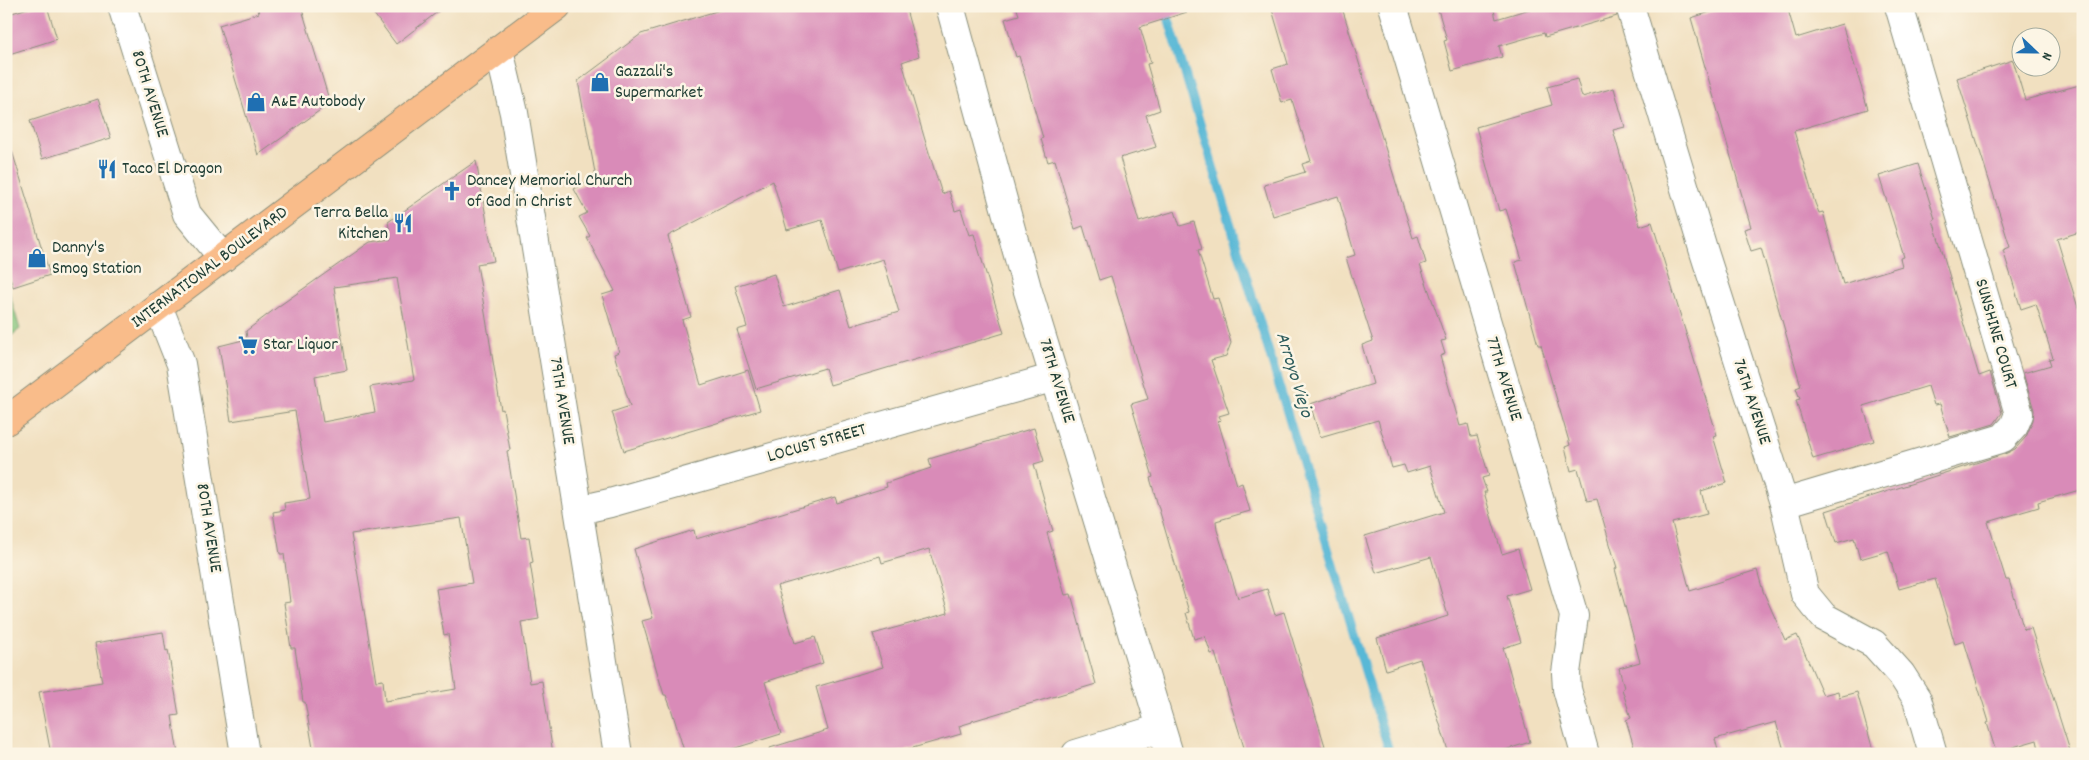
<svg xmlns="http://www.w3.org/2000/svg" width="2089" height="760" font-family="Dekko,sans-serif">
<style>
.green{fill:#85c47c;stroke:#528058}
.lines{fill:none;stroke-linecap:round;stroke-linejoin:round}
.stream{stroke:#58b8d6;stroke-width:9}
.building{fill:#d98bb8;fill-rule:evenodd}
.street-casing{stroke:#888e7a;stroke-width:30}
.primary-casing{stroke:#888e7a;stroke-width:30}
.street{stroke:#fff;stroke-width:28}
.primary{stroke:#f9bc8a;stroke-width:28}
.labels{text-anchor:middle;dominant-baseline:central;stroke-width:5;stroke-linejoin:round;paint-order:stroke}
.poi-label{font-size:18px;fill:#1f3d34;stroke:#fcf5e5;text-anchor:start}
.street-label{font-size:18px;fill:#1f3d34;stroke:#fcf5e5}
.water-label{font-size:19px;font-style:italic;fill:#2d5c5c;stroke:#fcf5e5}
</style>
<rect width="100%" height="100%" fill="#fcf5e5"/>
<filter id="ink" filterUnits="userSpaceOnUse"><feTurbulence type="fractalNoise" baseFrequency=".02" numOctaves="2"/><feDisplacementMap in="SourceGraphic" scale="10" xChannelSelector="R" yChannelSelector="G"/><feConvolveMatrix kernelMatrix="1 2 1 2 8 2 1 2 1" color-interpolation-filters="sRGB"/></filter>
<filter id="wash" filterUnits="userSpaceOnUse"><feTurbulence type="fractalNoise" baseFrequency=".0096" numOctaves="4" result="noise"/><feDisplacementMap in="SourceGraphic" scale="20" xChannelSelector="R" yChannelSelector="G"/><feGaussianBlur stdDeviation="1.12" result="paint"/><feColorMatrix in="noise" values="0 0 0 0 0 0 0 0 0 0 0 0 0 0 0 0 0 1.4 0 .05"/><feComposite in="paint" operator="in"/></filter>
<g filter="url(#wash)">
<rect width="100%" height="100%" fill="#f1e0c0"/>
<path class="green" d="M6 282 20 329 6 340Z"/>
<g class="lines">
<path class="stream" d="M1165 7 1390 754"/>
</g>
<g id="blocks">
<path class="building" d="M34 6H47L57 39 6 55V15Z
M257 6H301L330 103 258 155 219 25 259 13Z
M368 6H445L396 44Z
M733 6H905L919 56 902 62 925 140 942 194 949 191 955 211 961 209 969 235 974 234 1004 333 830 385 825 368 756 389 737 330 747 327 735 286 774 274 784 307 840 290 851 326 899 312 883 259 838 273 822 220 787 230 773 181 668 236 691 317 682 320 701 385 748 370 760 410 624 451 612 412 630 406 614 354 619 352 602 295 615 291 587 238 590 236 579 217 587 213 574 189 596 178 578 81 641 34Z
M1016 6H1187V12L1140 27 1151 63 1147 64 1160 110 1146 115 1156 147 1120 158 1139 222 1175 211 1180 226 1194 222 1202 249 1198 250 1213 299 1218 298 1231 343 1226 356 1211 360 1229 413 1219 416 1221 420 1218 421 1237 485 1242 483 1250 511 1216 521 1217 530 1238 598 1267 589 1275 615 1284 612 1325 746 1300 754H1246L1215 653 1211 654 1205 636 1194 639 1186 613 1189 612 1150 478 1153 477 1131 404 1148 399 1111 276 1099 280 1083 226 1075 229 1055 160 1048 162 1041 139 1043 138 1019 56 1016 57 1005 19 1019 15Z
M1271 6H1338L1339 12 1343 11 1413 238 1418 236 1426 263 1420 265 1446 340 1441 341 1445 354 1440 356 1460 426 1468 424 1471 437 1477 436 1489 476 1482 478 1487 492H1484L1502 554 1518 549 1530 589 1507 596 1521 642 1503 648 1530 742 1492 754H1449L1420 659 1386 670 1377 638 1448 616 1431 557 1376 573 1365 536 1444 512 1430 466 1407 473 1404 465 1392 468 1378 420 1320 437 1310 404 1373 384 1362 345 1373 341 1346 258 1355 255 1338 196 1273 216 1264 185 1305 172 1302 164 1311 161 1292 100 1282 103 1272 69 1288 64Z
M1437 6H1493L1496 19 1540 6H1615L1617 16 1545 37 1544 33 1499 46 1502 57 1452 71 1444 41 1447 40Z
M1730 6H1787L1796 38 1842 24 1868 109 1794 131 1815 203 1819 213 1823 212 1843 284 1902 266 1900 258 1904 257 1879 176 1918 164 1935 219 1933 220 1979 376 1990 372 2002 413 1994 424 1950 437 1940 404 1934 405 1928 386 1863 406 1874 441 1813 459 1796 400 1800 399 1796 388 1801 386 1761 248 1751 251 1744 229 1751 227 1691 18Z
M2013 60 2025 100 2083 84V231L2057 239 2083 324V489L2038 502 2039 507 1988 522 2006 580H2009L2024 630 2031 628 2071 754H2040L2037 740 1996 752 1987 723 1989 722 1964 641 1955 644 1935 579 1899 589 1888 551 1860 559 1854 538 1836 543 1826 511 2007 453 2015 449 2026 437 2033 420 2034 410 2023 373 2051 365 2049 359 2053 358 2036 304 2021 309 2003 250 2010 247 1957 78Z
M1577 79 1582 97 1614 88 1625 127 1613 130 1640 226 1652 222 1717 435 1713 436 1727 483 1701 491 1707 514 1672 523 1690 591 1757 570 1763 591 1785 640 1797 635 1823 695 1838 691 1839 697 1857 692 1874 754H1785L1776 722 1715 739 1719 754H1636L1626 720 1631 718 1622 689 1624 688 1619 668 1640 662 1615 569 1617 568 1597 499 1587 501 1578 469 1571 471 1565 447 1570 445 1541 345H1538L1515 262 1522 260 1506 209 1499 211 1476 127 1552 105 1547 87Z
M98 99 111 138 42 159 30 121Z
M12 151 50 275 13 287 6 266V152Z
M476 161 494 261 477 264 501 410 503 409 510 450 507 451 521 538 529 537 533 562 530 563 539 619 521 622 530 683 542 681 553 754H314L305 702H303L295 648H291L284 603 290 602 284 554H280L273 512 285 510 284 503 310 499 295 411 231 421 219 346 247 339 246 331 279 306 370 242 391 239 388 222ZM397 278 414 380 370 387 375 412 323 422 315 376 347 370 334 287ZM461 518 472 583 436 589 444 635 448 634 456 689 385 701 383 680 376 681 351 534Z
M1034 428 1044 461 1034 464 1053 531 1047 533 1065 595 1071 594 1096 684 972 721V722L959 726 961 734 892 754H771L770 748 828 730 816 687 883 667 873 634 948 613 929 549 882 563 880 556 777 586 795 643 815 637 823 663 765 682 781 734 716 754H685L671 708 666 695H664L642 621 653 618 634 549 694 530 696 539 835 497 837 503 887 487 886 483 931 468 929 459Z
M163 632 166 651 168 650 179 715 172 716 178 754H51L39 692 102 682 95 643Z"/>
</g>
</g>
<g filter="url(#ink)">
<use href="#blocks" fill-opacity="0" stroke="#888e7a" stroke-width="1"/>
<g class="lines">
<defs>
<path id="street" d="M122 6 187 214 223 258
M950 6 1027 288 1169 754
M1393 6 1574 616 1566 673 1567 689 1585 754
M1630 6 1704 252 1784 503 1805 594 1824 617 1874 644 1901 674 1917 699 1933 754
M499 50 514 113 618 754
M158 306 181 364 245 754
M1784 503 2003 438 2014 426 2019 414 1899 6
M579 510 610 503 1055 377
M1076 754 1161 728"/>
<path id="primary" d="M6 421 557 6"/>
</defs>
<use href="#street" class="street-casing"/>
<use href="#primary" class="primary-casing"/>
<use href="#street" class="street"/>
<use href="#primary" class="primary"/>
</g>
</g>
<defs>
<symbol id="shop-bare" viewBox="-9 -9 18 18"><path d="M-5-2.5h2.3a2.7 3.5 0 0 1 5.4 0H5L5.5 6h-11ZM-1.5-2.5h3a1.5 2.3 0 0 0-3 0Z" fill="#1f6fb2" stroke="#fcf5e5" stroke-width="2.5" paint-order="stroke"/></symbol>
<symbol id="restaurant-bare" viewBox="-9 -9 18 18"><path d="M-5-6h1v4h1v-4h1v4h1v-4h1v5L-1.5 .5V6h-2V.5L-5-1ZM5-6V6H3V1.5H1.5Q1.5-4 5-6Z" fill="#1f6fb2" stroke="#fcf5e5" stroke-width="2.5" paint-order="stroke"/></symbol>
<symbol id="church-bare" viewBox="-9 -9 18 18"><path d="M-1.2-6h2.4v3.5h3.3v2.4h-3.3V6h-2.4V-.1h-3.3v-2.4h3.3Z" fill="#1f6fb2" stroke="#fcf5e5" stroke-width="2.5" paint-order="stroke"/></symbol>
<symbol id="supermarket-bare" viewBox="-9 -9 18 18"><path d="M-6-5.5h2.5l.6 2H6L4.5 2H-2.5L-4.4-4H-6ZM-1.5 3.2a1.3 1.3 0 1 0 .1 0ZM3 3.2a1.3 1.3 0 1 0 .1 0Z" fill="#1f6fb2" stroke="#fcf5e5" stroke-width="2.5" paint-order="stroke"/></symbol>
</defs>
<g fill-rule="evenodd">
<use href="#shop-bare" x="586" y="68" width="28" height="28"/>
<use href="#shop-bare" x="242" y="88" width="28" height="28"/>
<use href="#restaurant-bare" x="93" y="155" width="28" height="28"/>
<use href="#church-bare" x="438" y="177" width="28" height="28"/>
<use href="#restaurant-bare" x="389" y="209" width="28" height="28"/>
<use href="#shop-bare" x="23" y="244" width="28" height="28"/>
<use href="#supermarket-bare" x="234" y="331" width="28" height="28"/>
</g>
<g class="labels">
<g class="poi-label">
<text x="615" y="72">Gazzali's<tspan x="615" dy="21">Supermarket</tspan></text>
<text x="271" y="102">A&amp;E Autobody</text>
<text x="122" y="169">Taco El Dragon</text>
<text x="467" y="181">Dancey Memorial Church<tspan x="467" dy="21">of God in Christ</tspan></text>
<text x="388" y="213" text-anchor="end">Terra Bella<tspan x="388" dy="21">Kitchen</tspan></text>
<text x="52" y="248">Danny's<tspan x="52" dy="21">Smog Station</tspan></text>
<text x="263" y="345">Star Liquor</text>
</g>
<g class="street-label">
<text transform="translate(149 94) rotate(73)">80TH AVENUE</text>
<text transform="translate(210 268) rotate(-37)">INTERNATIONAL BOULEVARD</text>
<text transform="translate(1995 334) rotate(74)">SUNSHINE COURT</text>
<text transform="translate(1503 379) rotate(73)">77TH AVENUE</text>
<text transform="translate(1056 381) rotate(73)">78TH AVENUE</text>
<text transform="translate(561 401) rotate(81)">79TH AVENUE</text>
<text transform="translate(1751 402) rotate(72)">76TH AVENUE</text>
<text transform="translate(817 444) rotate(-16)">LOCUST STREET</text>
<text transform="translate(208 528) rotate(81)">80TH AVENUE</text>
</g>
<g class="water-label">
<text transform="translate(1293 375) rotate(73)">Arroyo Viejo</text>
</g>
</g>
<rect width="2089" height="760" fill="none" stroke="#fcf5e5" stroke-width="25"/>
<g transform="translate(2036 52) rotate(112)"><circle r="24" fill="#fcf5e5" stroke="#a4ab9e"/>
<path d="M0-4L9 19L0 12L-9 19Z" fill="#1f6fb2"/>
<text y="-8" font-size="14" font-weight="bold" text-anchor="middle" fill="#1f3d34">N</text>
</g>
</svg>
